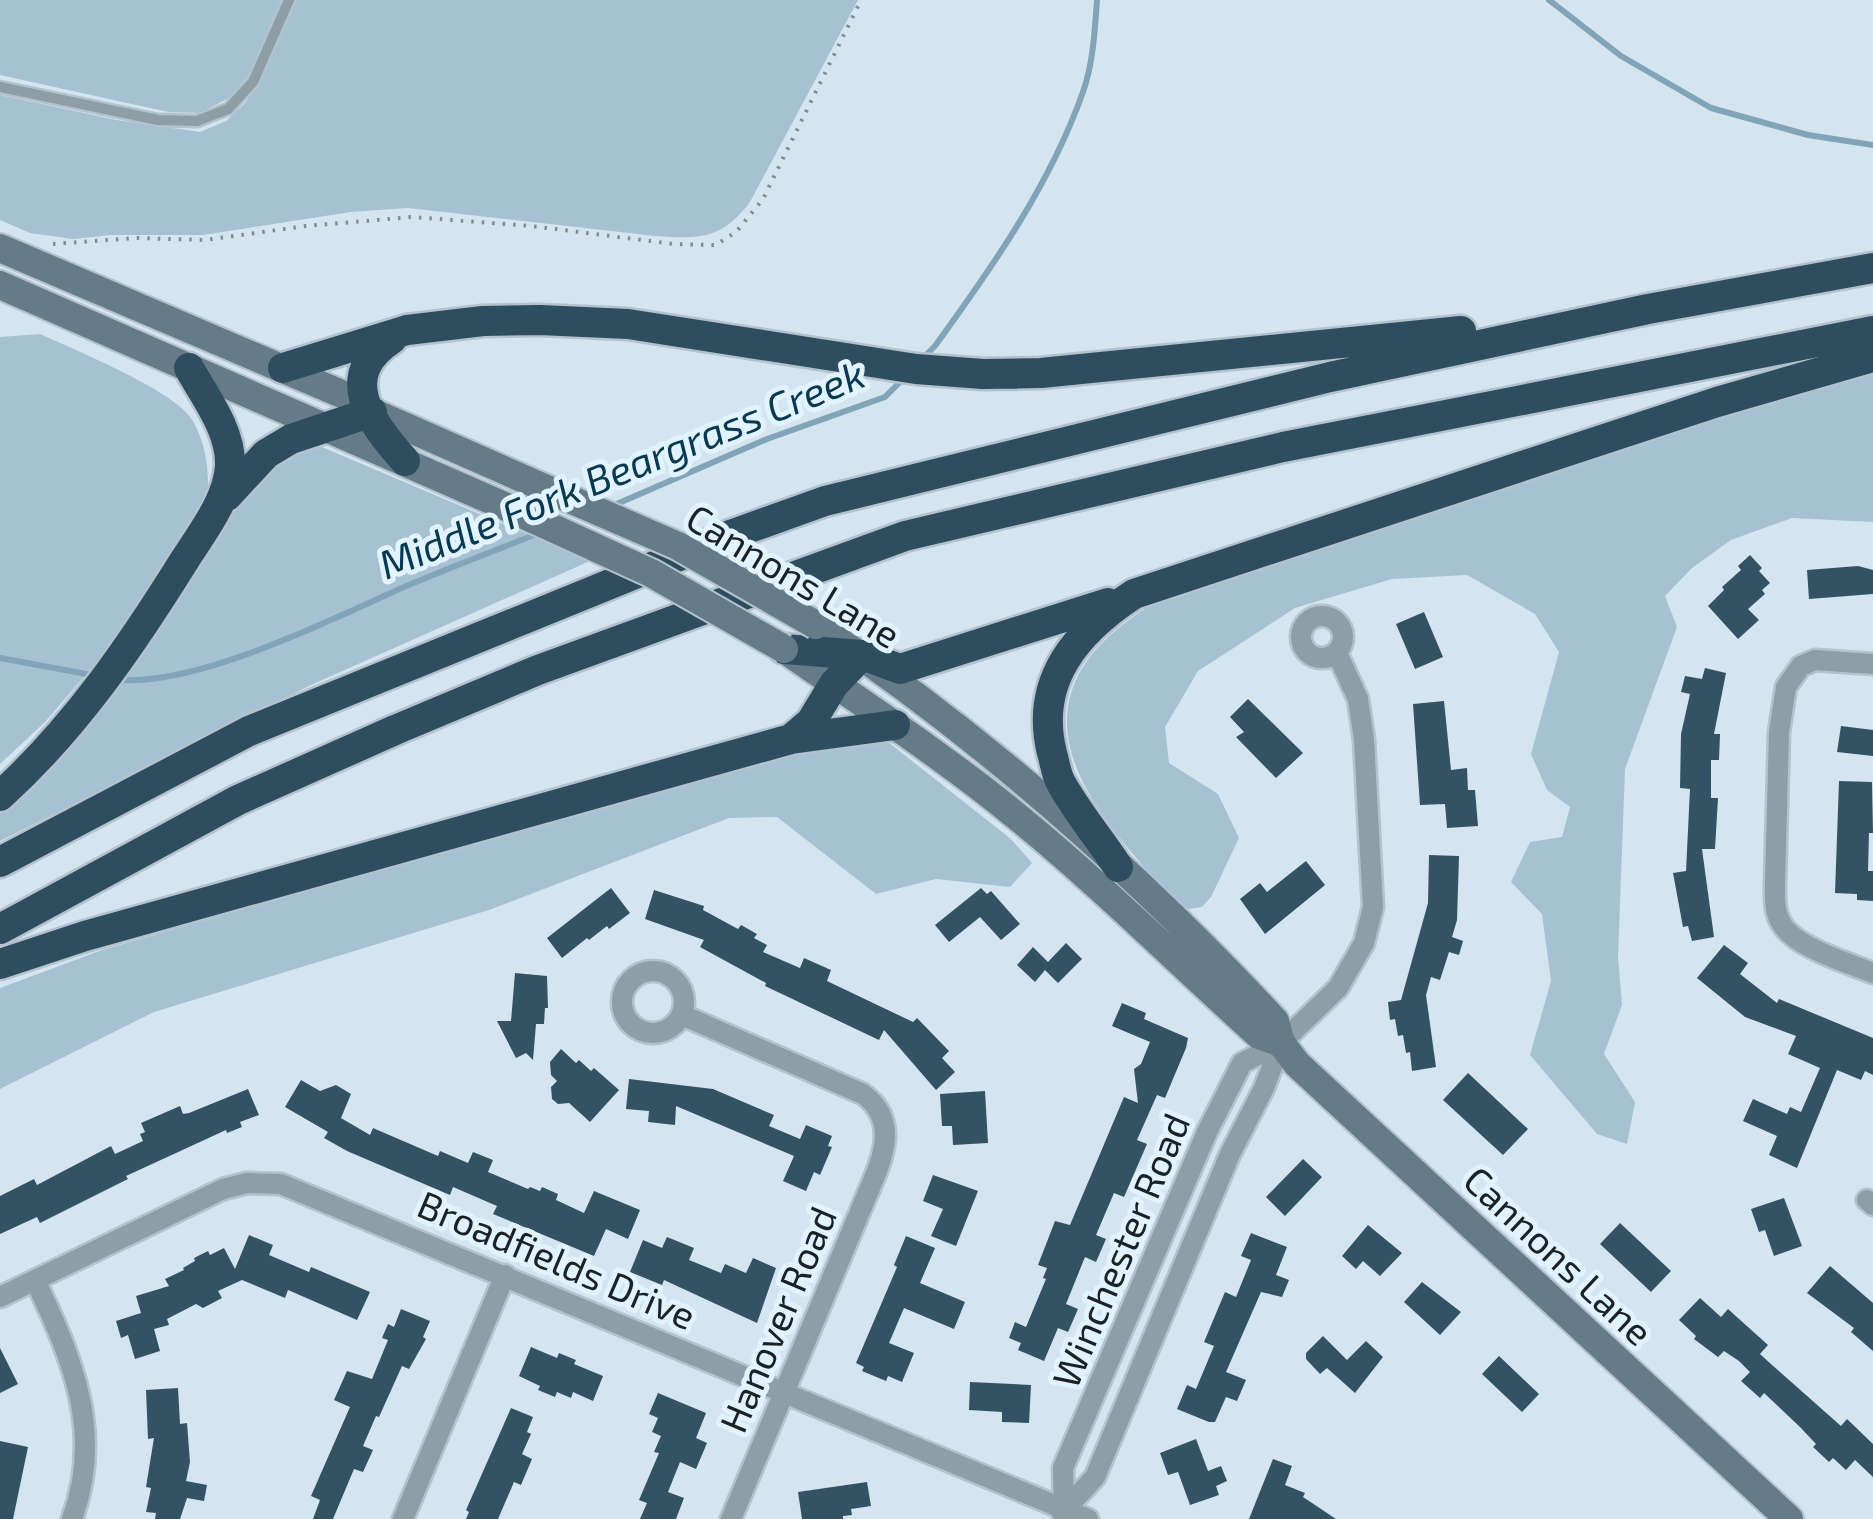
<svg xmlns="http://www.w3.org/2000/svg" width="1873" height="1519" font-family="'Exo 2',sans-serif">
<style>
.green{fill:#a6c2d2}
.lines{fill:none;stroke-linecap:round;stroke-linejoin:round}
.stream{stroke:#81a4b8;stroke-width:6}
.building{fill:#335365}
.lane-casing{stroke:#b3c2cc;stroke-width:15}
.street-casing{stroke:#b3c2cc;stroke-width:25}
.secondary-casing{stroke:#b3c2cc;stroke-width:32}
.highway-casing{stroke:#b3c2cc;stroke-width:35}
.path{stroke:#808c94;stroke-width:4;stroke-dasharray:2.5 8;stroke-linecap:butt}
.lane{stroke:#8e9da6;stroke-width:10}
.street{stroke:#8e9da6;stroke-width:20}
.secondary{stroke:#657b88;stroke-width:28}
.highway{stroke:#2e4e60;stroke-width:30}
.secondary-bridge-casing{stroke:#b3c2cc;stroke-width:32;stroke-linecap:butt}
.secondary-bridge{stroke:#657b88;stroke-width:28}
.labels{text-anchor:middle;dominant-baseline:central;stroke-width:10;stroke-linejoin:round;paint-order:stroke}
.street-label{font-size:38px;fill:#1b2226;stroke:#e1f3fe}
.water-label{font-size:40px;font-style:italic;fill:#093950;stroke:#e1f3fe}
</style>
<rect width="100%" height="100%" fill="#d4e5f0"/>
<path class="green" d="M0 0H282L250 74 229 98 200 113 168 112 0 75Z
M295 0H858L750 202C721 240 700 239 655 236L408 208 351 212 203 235H111L73 239 30 233 0 220V95L117 120 200 132 226 121 246 102 267 66Z
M40 334C73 349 178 392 193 421 206 444 209 471 208 496L112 644 45 722 0 764V337Z
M1873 373V522L1792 518 1731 540 1692 568 1665 596 1677 627 1625 769 1618 957 1622 1005 1604 1054 1635 1102 1627 1144 1597 1134 1530 1055 1551 981 1542 914 1511 882 1530 842 1562 837 1570 807 1547 790 1531 754 1559 652 1535 614 1467 575 1392 579 1295 608 1198 671 1165 727 1169 763 1218 794 1239 838 1211 897 1202 907 1182 910C1127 845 1021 750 1089 658 1106 635 1130 619 1153 603L1721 414 1815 386Z
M322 447 590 561 311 685 0 841V813L55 762 82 728 138 651 255 480 287 457Z
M888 742 1011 839 1032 863 1010 887 936 879 876 894 777 817 729 818 489 910 154 1012 0 1089V988L102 950 659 790 837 744Z"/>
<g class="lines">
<path class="stream" d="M1549 0 1621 56 1711 108 1808 135 1873 145
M920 361 935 346C993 266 1050 185 1083 92 1093 64 1095 29 1097 0
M612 506 767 439 885 397 905 377
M0 658 97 676
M114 679C191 690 332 619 404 587 449 568 494 551 539 533"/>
</g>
<path class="building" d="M1750 555 1762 568 1759 571 1770 583 1762 590 1765 594 1748 609 1759 620 1738 639 1708 606 1724 590 1722 587 1741 570 1738 566Z
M1858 566 1873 570V594L1809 599 1807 570Z
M1424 612 1443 657 1415 669 1396 624Z
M1705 668 1726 673 1714 734H1720L1719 760H1711V798H1718L1715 849H1702L1714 937 1692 941 1688 926 1683 927 1673 873 1686 871 1690 789 1680 788 1681 734 1690 694 1681 692 1685 676 1702 679Z
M1248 699 1303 753 1276 778 1236 737 1244 732 1230 717Z
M1444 701 1451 770 1467 768 1468 790H1475L1478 826 1447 828 1445 804 1420 805 1413 704Z
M1841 726 1873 730V756L1837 752Z
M1839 781 1872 782 1873 833H1869L1868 871H1873V901L1857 900V894L1835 893Z
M1429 855 1459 856 1457 920 1452 937 1463 941 1459 955 1449 952 1440 980 1431 977 1426 995 1436 1067 1412 1071 1410 1052 1406 1053 1403 1035 1398 1036 1395 1019 1390 1020 1388 1002 1401 1000 1428 903Z
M1306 861 1325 885 1265 934 1240 899 1260 883 1267 892Z
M611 888 630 913 609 929 607 926 589 940 587 938 562 958 547 938Z
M981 888 987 894 991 891 1020 924 1001 940 980 917 949 942 935 925Z
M654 890 704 906 703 910 738 929 741 925 757 934 754 938 767 945 763 952 800 968 804 958 831 970 827 981 913 1022 917 1018 949 1051 942 1058 955 1072 936 1090 884 1030 879 1040 765 986 766 983 700 947 704 940 645 919Z
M1066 943 1082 959 1058 983 1045 970 1035 982 1017 965 1033 947 1048 962Z
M1724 945 1748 963 1740 974 1777 1003 1779 999 1873 1038V1075L1865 1071 1861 1080 1837 1070 1797 1168 1769 1155 1777 1136 1743 1121 1753 1099 1787 1114 1790 1107 1801 1112 1820 1068 1788 1054 1796 1036 1745 1017 1697 978Z
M515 973 547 976 548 1008H545L544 1024H536L533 1060 526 1053 516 1058 497 1021H511Z
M1122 1003 1146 1013 1144 1019 1188 1038 1186 1048 1165 1098 1157 1095 1137 1140 1147 1144 1124 1197 1114 1193 1096 1235 1106 1239 1096 1262 1085 1257 1066 1304 1078 1309 1068 1332 1058 1328 1044 1361 1018 1350 1021 1343 1009 1338 1015 1322 1026 1327 1046 1279 1043 1278 1047 1268 1038 1265 1055 1221 1070 1225 1124 1097 1138 1103 1134 1069 1141 1064 1150 1042 1112 1026Z
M561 1049 576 1063 579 1060 591 1071 594 1068 619 1090 590 1122 569 1103 558 1104 552 1099 551 1087 557 1081 551 1075 550 1062Z
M1468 1073 1528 1129 1503 1155 1443 1100Z
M629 1079 713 1089 774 1115 769 1126 800 1139 806 1125 832 1136 828 1146 832 1147 820 1175 814 1172 806 1191 783 1181 794 1156 676 1106 675 1125 648 1122 649 1111 626 1109Z
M301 1080 320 1091 336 1085 351 1094 341 1118 370 1135 373 1128 438 1156 440 1151 468 1163 473 1152 493 1160 488 1172 528 1189 530 1187 540 1191 542 1187 558 1194 556 1200 584 1213 594 1191 640 1210 628 1239 606 1229 594 1256 493 1214 497 1206 453 1187 450 1195 347 1151 324 1138 328 1132 285 1107Z
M248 1089 259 1115 240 1122 242 1127 227 1133 226 1130 126 1176 128 1179 40 1223 37 1217 0 1234V1196L34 1179 37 1185 111 1146 115 1154 143 1141 140 1134 145 1132 141 1123 180 1106 183 1114 189 1113Z
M985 1091 988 1143 953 1145 952 1126H942L940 1094Z
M1303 1159 1322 1177 1285 1216 1266 1197Z
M933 1175 978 1191 956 1246 931 1236 943 1209 923 1201Z
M1784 1198 1802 1246 1774 1256 1765 1230 1759 1232 1751 1209Z
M1620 1223 1671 1271 1651 1292 1600 1244Z
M1368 1225 1402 1253 1380 1276 1363 1261 1356 1269 1342 1256Z
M1251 1233 1287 1247 1276 1275 1289 1280 1282 1297 1261 1292 1226 1372 1246 1380 1237 1401 1226 1397 1215 1422H1209L1177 1409 1187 1385 1196 1389 1214 1346 1204 1342 1225 1292 1236 1297 1251 1260 1241 1256Z
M249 1235 273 1245 269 1255 309 1272 311 1267 370 1292 357 1320 288 1290 285 1298 242 1280 218 1291 222 1298 203 1308 196 1304 167 1319 169 1325 154 1329 160 1351 135 1359 128 1335 121 1338 116 1321 141 1313 136 1296 169 1286 165 1279 184 1270 183 1268 195 1261 194 1258 208 1251 210 1255 224 1248 235 1269Z
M906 1236 935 1248 920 1283 965 1302 954 1329 904 1308 889 1343 914 1353 902 1382 888 1376 886 1381 862 1371 864 1367 856 1363 897 1267 894 1265Z
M667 1237 694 1248 689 1260 721 1273 725 1264 746 1273 753 1258 776 1268 757 1323 664 1280 662 1285 630 1272 643 1240 662 1248Z
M1830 1266 1873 1303V1351L1851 1332 1854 1328 1807 1293Z
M1422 1282 1461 1312 1440 1335 1404 1302Z
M1700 1298 1721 1317 1728 1309 1768 1345 1760 1354 1772 1365 1841 1426 1847 1419 1873 1444V1477L1855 1460 1846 1470 1833 1458 1829 1462 1813 1447 1816 1444 1800 1427 1764 1393 1760 1398 1741 1381 1750 1372 1739 1361 1724 1351 1718 1357 1694 1339 1696 1336 1679 1320Z
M401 1309 430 1321 423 1337 426 1339 409 1369 402 1366 379 1417 376 1416 363 1446 373 1450 363 1472 354 1469 333 1519H313L320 1500 311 1496 350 1407 334 1400 347 1371 372 1379 388 1340 382 1338 388 1324 394 1327Z
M1323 1336 1347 1360 1366 1341 1383 1357 1355 1393 1327 1368 1320 1374 1306 1359V1353Z
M531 1347 557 1358 559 1353 576 1360 574 1364 603 1376 593 1401 573 1392 571 1398 557 1392 555 1397 538 1390 540 1386 519 1376Z
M0 1348 18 1384 0 1393Z
M1499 1356 1539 1394 1522 1412 1482 1374Z
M970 1382 1031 1385 1029 1423 1002 1422V1412L969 1410Z
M178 1388 180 1424 187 1423 190 1462 186 1481 207 1485 204 1501 187 1498 180 1519H155L156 1513 146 1512 151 1488 146 1487 154 1438 148 1439 146 1390Z
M658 1393 706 1413 696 1438 707 1443 696 1469 680 1462 668 1492 684 1498 676 1519H640L647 1503 639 1500 659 1453 654 1452 661 1436 652 1432 658 1418 649 1414Z
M511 1408 533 1417 527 1432 531 1434 522 1454 532 1459 521 1485 514 1482 498 1519H466L469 1512 466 1510Z
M1196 1439 1208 1471 1221 1466 1227 1481 1216 1486 1219 1495 1190 1505 1178 1472 1168 1475 1160 1453Z
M0 1441 28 1447 13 1519H0Z
M1273 1459 1292 1466 1285 1485 1305 1493 1303 1497 1336 1519H1249Z
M867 1482 871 1506 851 1509 852 1515 843 1516V1519H802L798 1492Z"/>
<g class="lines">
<defs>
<path id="lane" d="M0 87 158 120 197 121 228 109 253 82 289 0"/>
<path id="street" d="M1301 637a21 21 0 1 1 42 0a21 21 0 1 1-42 0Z
M1873 664 1815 660 1801 666 1786 687 1779 732 1775 883C1775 897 1774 911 1781 923 1794 947 1848 963 1873 973
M622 1002a31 31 0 1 1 62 0a31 31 0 1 1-62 0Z
M682 1015 863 1094C903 1123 879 1166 864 1202L731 1519
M1867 1200 1873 1205
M35 1280C72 1358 104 1432 72 1519
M0 1297 223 1189 247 1183 281 1184 1088 1519
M1064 1509 1063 1468 1207 1132 1242 1063 1281 1043 1338 988 1364 943 1373 907 1364 740 1358 699 1337 653
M1062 1513 1095 1477 1230 1154 1264 1088 1281 1043
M403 1519 505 1275"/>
<path id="secondary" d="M0 248 344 395 372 412 549 490
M0 285 509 508
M816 625C984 738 1137 873 1275 1021L1281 1043 1297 1064 1789 1519
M784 649C863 704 945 757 1020 819 1103 887 1179 963 1259 1035L1281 1043"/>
<path id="highway" d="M392 339C335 376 371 423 405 461
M283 368 407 330 483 321 540 320 628 324 916 369 983 374 1041 373 1461 331
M227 496 266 454 291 439 372 412
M784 649 862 655 900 669 1108 603
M791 739 811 722 834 684 862 655
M0 796C75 728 131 646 184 561 201 534 229 499 230 465 231 430 205 397 189 368
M0 862 249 731 733 534 825 501 1330 377 1648 309 1873 268
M1118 867C1100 839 1077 812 1061 783 1056 774 1055 763 1052 753 1034 681 1076 632 1134 594L1717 402 1873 357
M0 929 238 800 395 730 538 670 905 536 1283 447 1873 331
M0 964 85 936 791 739 895 725"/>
</defs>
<use href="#lane" class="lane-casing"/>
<use href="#street" class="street-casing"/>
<use href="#secondary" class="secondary-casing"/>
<use href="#highway" class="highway-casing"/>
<path class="path" d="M53 244 135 238 205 240 306 226 412 217 531 226 674 244 716 245 736 232 763 199 861 0"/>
<use href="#lane" class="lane"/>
<use href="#street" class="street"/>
<use href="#secondary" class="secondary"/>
<use href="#highway" class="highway"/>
<defs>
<path id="secondary-bridge" d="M549 490 678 546 816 625
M509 508 651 573 784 649"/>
</defs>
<use href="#secondary-bridge" class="secondary-bridge-casing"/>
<use href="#secondary-bridge" class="secondary-bridge"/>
</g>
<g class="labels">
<g class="street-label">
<text transform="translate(794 575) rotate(31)">Cannons Lane</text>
<text transform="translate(1120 1250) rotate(-67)">Winchester Road</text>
<text transform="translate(1559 1255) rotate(43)">Cannons Lane</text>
<text transform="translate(557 1259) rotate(23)">Broadfields Drive</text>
<text transform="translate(777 1319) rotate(-67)">Hanover Road</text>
</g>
<g class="water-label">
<text transform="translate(621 468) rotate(-22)">Middle Fork Beargrass Creek</text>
</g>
</g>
</svg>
